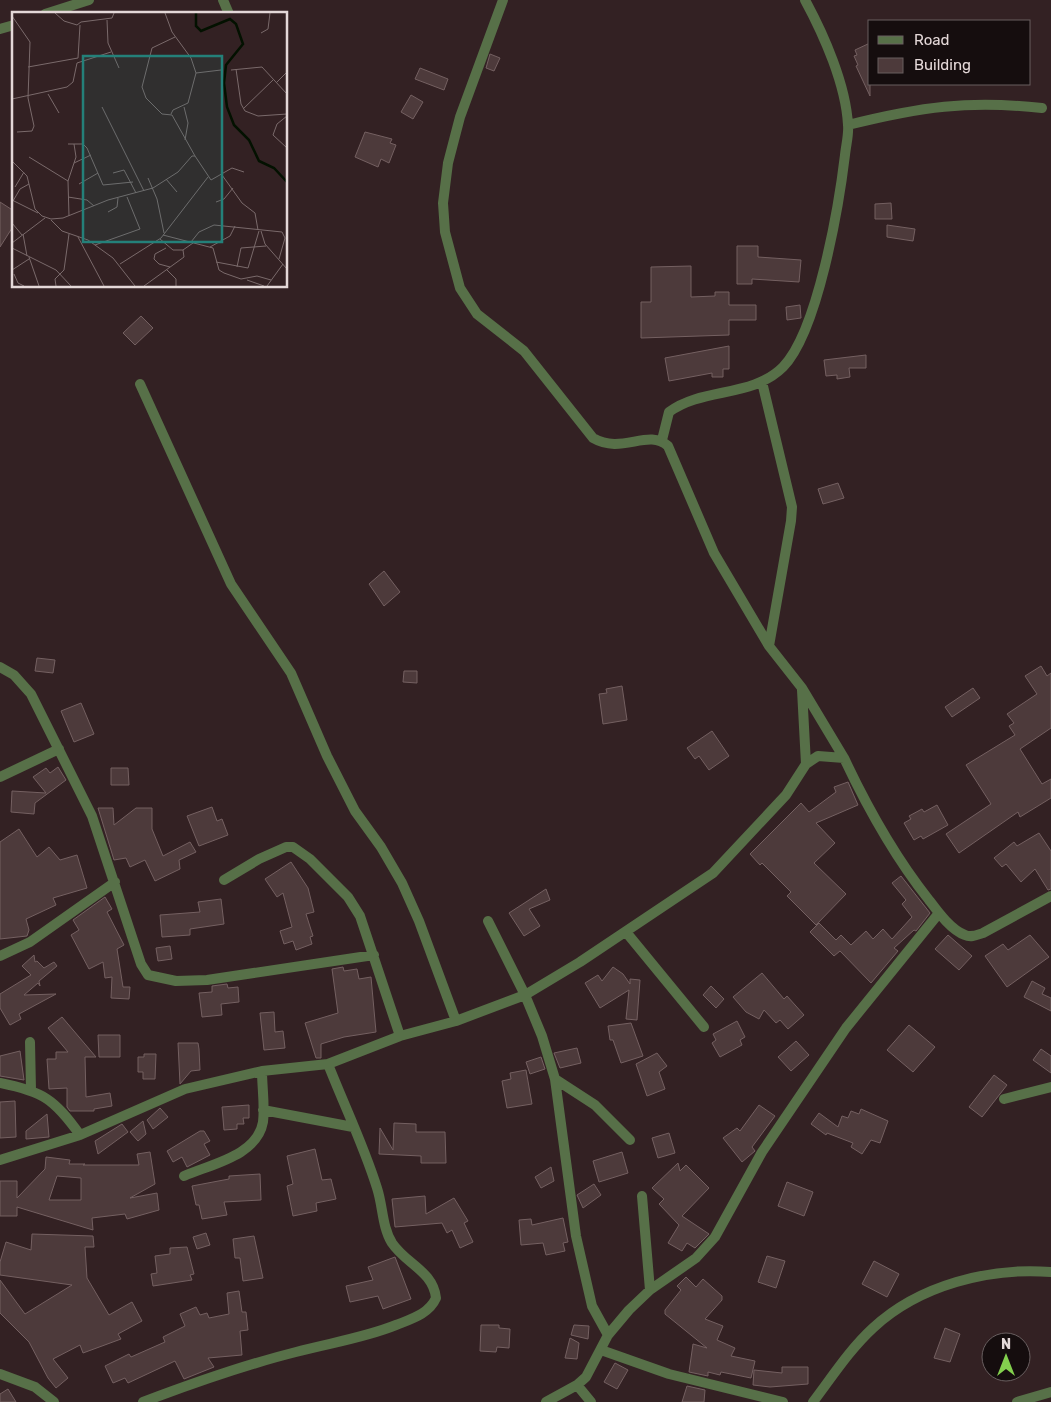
<svg xmlns="http://www.w3.org/2000/svg" width="1051" height="1402" font-family="Rubik,sans-serif">
<style>
.building{fill:#4d3a3b;stroke:#746061;fill-rule:evenodd}
.lines{fill:none;stroke-linecap:round;stroke-linejoin:round}
.street{stroke:#577048;stroke-width:10}
.inset-river{fill:none;stroke:#031100;stroke-width:2.5}
.inset-road{fill:none;stroke:#7a6a6b;stroke-width:1}
.view{fill:#248079;fill-opacity:0.15;stroke:#248079;stroke-width:2.5}
.inset-edge{fill:none;stroke:#e4d8d8;stroke-width:2.5}
</style>
<rect width="100%" height="100%" fill="#332123"/>
<path class="building" d="M870 43V96L856 66 858 65 854 56 857 55 855 50Z
M490 54 500 58 494 71 486 68Z
M420 68 448 79 444 90 415 79Z
M411 95 423 102 413 119 401 112Z
M365 132 392 139 390 143 396 145 389 163 381 159 378 167 355 157Z
M0 202 14 211V225L0 247Z
M891 203 892 219H875V204Z
M887 225 915 229 913 241 887 237Z
M737 246H758V257L801 260 799 282 752 279V284H737Z
M691 266V297L715 296V292H729V305H756V320H729V335L641 338V302H651V267Z
M800 305 801 318 787 320 786 307Z
M141 316 153 328 135 345 123 333Z
M729 346V369H723V377H712V373L669 381 665 358Z
M866 355V368H849L850 377 837 379V375L826 376 824 360Z
M838 483 844 498 823 504 818 489Z
M384 571 400 592 384 606 369 584Z
M37 658 55 660 53 673 35 671Z
M1041 666 1047 676 1051 673V728L1020 749 1042 784 1051 779V798L1020 817 1018 812 959 853 946 834 991 804 966 765 1015 735 1009 726 1014 723 1007 714 1037 694 1025 676Z
M404 671H417V683L403 682Z
M622 686 627 720 603 724 599 694 607 693 606 689Z
M973 688 980 698 952 717 945 707Z
M81 703 94 734 74 742 61 711Z
M712 731 729 756 709 770 699 756 695 759 687 748Z
M58 767 66 780 35 803 34 814 11 812 12 791 46 793 33 777 46 768 50 773Z
M111 768H128L129 785H111Z
M848 782 858 805 816 823 835 843 814 863 846 894 816 925 787 896 791 892 762 863 760 865 750 854 801 803 809 812 836 792 834 787Z
M937 805 948 825 923 839 921 836 914 840 904 823 911 819 909 816 922 809 924 812Z
M212 807 217 821 222 819 228 835 199 846 187 816Z
M98 808H113L114 825 136 808H152V829L163 856 190 842 196 852 179 860 180 869 155 881 145 860 130 867 126 858 114 860Z
M19 829 37 857 49 847 60 860 77 855 87 888 53 898 56 905 26 919 29 930 27 936 0 939V842Z
M1039 833 1051 851V889L1048 890 1035 869 1021 882 1006 864 1002 867 994 858 1014 842 1017 846Z
M291 862 308 888 314 912 306 914 313 936 310 937 312 944 296 950 293 941 284 944 280 931 292 927 283 893 277 897 265 879Z
M901 876 930 913 916 931 914 930 894 948 898 951 871 983 840 951 834 956 810 932 819 923 836 940 841 935 851 945 866 931 873 939 883 929 892 939 912 917 902 904 906 900 892 883Z
M546 889 550 900 529 909 540 926 524 936 509 913Z
M105 897 112 909 107 912 124 945 117 949 123 987H130L129 999 111 998 112 977 105 978 103 962 89 969 71 935 79 930 73 920Z
M221 899 224 924 190 929V935L162 937 160 915 200 912 198 902Z
M948 935 972 956 959 970 935 949Z
M1030 935 1049 957 1007 987 985 956 1003 944 1008 950Z
M170 946 172 959 158 961 156 948Z
M34 955 35 962 37 961 44 968 54 962 57 966 39 981 40 986 38 983 24 995 56 994 19 1014 21 1019 10 1025 0 1008V994L31 975 22 966Z
M343 967 344 971 357 969 359 979 371 977 376 1032 344 1037 321 1044V1058H316L305 1023 338 1013 332 969Z
M613 967 623 974 630 984V979L640 980 637 1020 626 1019 629 990 600 1008 585 983 598 975 602 981Z
M762 973 784 999 787 996 804 1015 788 1029 780 1020 776 1023 764 1010 759 1019 746 1012 733 997Z
M1032 981 1045 988 1042 994 1051 998V1011L1024 997Z
M227 984 228 988 238 987 239 1002 221 1004 222 1015 202 1017 199 993 212 992V986Z
M711 986 724 999 716 1008 703 995Z
M274 1012 275 1032 283 1031 285 1048 264 1050 260 1013Z
M62 1017 96 1057H85L86 1097 110 1093 112 1106 94 1109V1111H70L67 1107V1088L49 1089 47 1059H56V1052H68L48 1028Z
M737 1021 745 1037 740 1040 742 1045 720 1057 712 1043 716 1040 713 1034Z
M631 1023 643 1056 621 1063 613 1040H610L608 1026Z
M909 1025 935 1047 913 1072 887 1050Z
M98 1035H120V1057H99Z
M796 1041 809 1055 791 1071 778 1057Z
M178 1043H198L199 1049 200 1070 191 1071 180 1084Z
M577 1048 581 1063 560 1068 554 1053Z
M1041 1049 1051 1056V1073L1033 1060Z
M20 1051 24 1080 0 1076V1056Z
M657 1053 667 1066 659 1072 665 1089 647 1096 636 1064Z
M144 1054H156L155 1079H143V1072H138V1057H144Z
M541 1057 545 1069 530 1074 526 1062Z
M526 1070 532 1104 507 1108 502 1081 511 1079 510 1073Z
M994 1075 1007 1085 982 1117 969 1107Z
M15 1101 16 1137 0 1138V1102Z
M249 1105V1118H243L244 1124H237V1129L224 1130 222 1107Z
M759 1105 775 1116 752 1147 755 1151 742 1162 723 1138 737 1128 740 1131Z
M160 1108 168 1117 153 1129 147 1120Z
M861 1109 888 1121 880 1143 871 1140 862 1154 851 1147 853 1143 827 1133 826 1135 811 1124 819 1113 838 1127 842 1116 848 1118 851 1111 859 1114Z
M47 1114 49 1137 26 1139V1131Z
M143 1121 146 1134 138 1141 130 1132Z
M394 1123 416 1124V1132H445L446 1163H421V1156L379 1154 380 1128 393 1150Z
M122 1124 128 1132 98 1154 95 1141Z
M200 1131H204L210 1141 204 1144 210 1155 187 1167 182 1157 173 1162 167 1151Z
M669 1133 675 1153 658 1158 652 1138Z
M315 1149 322 1180 331 1179 336 1199 316 1203 317 1211 293 1216 287 1186 293 1184 287 1156Z
M150 1152 155 1184 130 1198 157 1193 159 1210 127 1219 125 1214 92 1218 93 1230 17 1207V1216H0V1181H17V1198L45 1169 46 1157 70 1160 69 1164H85L83 1165H139L137 1154ZM57 1176 81 1178V1200H49Z
M622 1152 628 1173 599 1182 593 1161Z
M678 1163 680 1171 686 1165 709 1188 682 1216 709 1234 695 1248 687 1243 682 1251 668 1243 679 1225 659 1204 664 1199 652 1188Z
M551 1167 554 1181 541 1188 535 1177Z
M260 1174 261 1200 224 1202 227 1215 202 1219 199 1205H196L192 1186 229 1179V1176Z
M787 1182 813 1192 804 1216 778 1206Z
M594 1184 601 1195 583 1208 577 1195Z
M425 1196 426 1214 454 1198 468 1221 464 1223 473 1242 460 1248 452 1230 447 1233 442 1223 395 1227 392 1199Z
M563 1218 568 1242 563 1243 565 1251 546 1255 543 1243 521 1245 519 1220 531 1219 532 1225Z
M206 1233 210 1245 197 1249 193 1237Z
M32 1234 93 1236 94 1247H85L87 1278 109 1315 132 1302 142 1321 118 1334 121 1339 83 1353 80 1345 53 1359 68 1378 56 1388 48 1378 29 1342 0 1313V1280L25 1314 72 1285 0 1275V1262L6 1242 31 1250Z
M254 1236 263 1278 243 1281 240 1258H235L233 1239Z
M187 1247 194 1274 190 1275 192 1280 153 1286 151 1274 157 1273 155 1256 170 1254V1248Z
M767 1256 785 1261 776 1288 758 1282Z
M395 1257 411 1299 383 1309 378 1296 350 1302 346 1286 373 1280 368 1267Z
M874 1261 899 1274 887 1297 862 1284Z
M686 1277 696 1287 703 1279 722 1296V1300L705 1319 723 1326 717 1340 735 1348 731 1356 755 1361 751 1378 721 1372 720 1375 708 1372V1376L689 1372 693 1344 707 1348 665 1314V1310L681 1290 677 1286Z
M239 1291 242 1312H246L248 1330 240 1331 242 1355 208 1358 214 1367 184 1379 175 1361 128 1383 125 1378 113 1383 105 1366 129 1354 131 1357 165 1342 163 1337 185 1326 180 1314 196 1307 200 1315 207 1313 209 1318 229 1314 227 1293Z
M481 1325H499V1328L510 1329 509 1348 497 1347 496 1352 480 1351Z
M574 1325 589 1326 588 1339 571 1335Z
M945 1328 960 1334 950 1362 934 1358Z
M570 1338 579 1343 577 1359 565 1358Z
M615 1363 628 1370 617 1389 604 1382Z
M782 1367H808V1384L770 1387 753 1385 754 1370 782 1373Z
M687 1386 705 1390 704 1402H682Z
M8 1389 16 1402H0V1394Z"/>
<g class="lines">
<path class="street" d="M223 0 229 14
M503 0 460 117 448 163 443 203 445 232 460 288 477 314 524 351 593 438C622 455 648 428 668 446L714 553 769 646 802 688 844 758
M45 14 89 0
M0 29 14 25
M848 125C920 107 968 100 1042 108
M762 382 792 507 791 521 769 646
M140 384 231 584 291 673 327 756 355 811 381 847 402 883 419 921 456 1021
M662 440 669 412C703 387 752 398 783 367 818 331 839 205 845 155 846 145 849 134 848 125 846 85 824 35 805 0
M0 667 14 675 31 694 92 816 141 964 148 975 176 981 207 980 374 955
M802 690 806 764
M0 777 59 749
M224 880 259 859 286 847H293L310 859 348 897 360 916 400 1036
M488 921 525 995 542 1036 555 1079 576 1236 592 1306 608 1335
M626 932 704 1027
M0 956 30 942 115 882
M30 1042 31 1090
M555 1079 595 1105 630 1140
M0 1083C44 1092 54 1099 80 1135
M1004 1099 1051 1087
M263 1110 353 1127
M0 1160 80 1135 185 1089 262 1071 328 1064 400 1036 456 1021 525 995 580 962 713 873 786 795 806 764 818 756 844 758C868 809 894 856 929 900 938 912 951 930 965 935 971 938 977 935 983 933L1051 896
M184 1176C211 1164 257 1156 263 1122 265 1105 262 1087 262 1071
M642 1196 650 1290
M601 1350 669 1374 783 1402
M0 1374 35 1387 54 1402
M577 1385 591 1402
M143 1402C193 1383 244 1365 296 1352 329 1343 364 1338 396 1325 411 1319 429 1314 436 1298 433 1271 406 1264 392 1243 382 1227 383 1206 377 1188 364 1146 344 1105 328 1064
M546 1402 577 1385 586 1377 608 1335 629 1310 650 1290 696 1258 715 1237 762 1152 846 1028 939 913
M813 1402C832 1377 850 1349 873 1328 919 1285 990 1267 1051 1272
M1017 1402 1051 1392"/>
</g>
<g transform="translate(12 12)">
<rect width="275" height="275" fill="#332123"/>
<path class="inset-river" d="M184 1V14L189 19 218 7 224 12 231 32 214 53 212 71 215 95 222 113 237 128 247 149 262 156 275 170"/>
<path class="inset-road" d="M43 1 52 9 65 13 69 10 100 6 102 1M153 1 160 20 179 46 184 61 176 91 161 98 159 102M0 4 18 30 16 86 22 114 20 119 5 120M95 8 96 31 107 56M249 21 256 17 258 1M163 25 140 36 130 75 134 86 150 102 160 103 183 144M66 46 68 13M16 55 66 46M224 57 229 92 233 99 246 104 275 102M219 58 250 55 275 82M184 61 209 58M264 71 275 60M36 82 47 101M0 87 55 75 61 70 65 51 99 40M90 95 132 179M172 95 176 111 173 128M231 97 261 68M275 104 265 112 261 123 275 136M56 132H71L75 136 91 173 121 170M17 145 56 169M0 149 15 164 23 197 30 204 39 207 51 206 96 188 141 176 166 160 180 144H183L199 168 220 156 232 160M62 151 79 143M101 161 112 158 124 181M210 163 230 191 243 201 246 218M136 166 145 187 152 221M154 167 165 180M67 172 86 161M3 175 12 160M56 185 75 188 82 194M0 188 26 201M1 189 8 177 17 172M204 190 212 187 221 176M96 200 105 195 106 186M57 204 56 169 64 145 62 132M39 208 50 219 76 228 101 246 123 274M0 211 10 223M249 219 253 232 275 257M11 222 15 244M151 223 201 236 207 258 212 261 229 267 245 264 259 268M66 225 92 274M148 227 161 238H171L181 231M179 230 187 220 202 213 270 220 273 226 267 247M0 231 33 206M83 233 128 217 115 185M198 235 218 224 223 214M0 236 44 258 59 274M154 236 143 242 142 247 147 252 158 255M17 245 27 274M204 250 236 256 247 219M108 252 149 226 196 165M225 255 229 236 254 234M0 258 17 247M155 258 164 267V274M2 262 6 271 12 274M235 268 252 274M44 274 43 267 52 258 57 222M132 274 172 245 171 238M255 274 271 252"/>
<path class="view" d="M71 44H210V230H71Z"/>
<rect width="275" height="275" class="inset-edge"/>
</g>
<rect x="868" y="20" width="162" height="65" fill="#150d0e" stroke="#685e5f"/>
<rect x="878" y="36" width="25" height="8" fill="#577048" stroke="#685e5f"/>
<text x="914" y="45" font-size="15" fill="#e4d8d8">Road</text>
<rect x="878" y="58" width="25" height="15" fill="#4d3a3b" stroke="#685e5f"/>
<text x="914" y="70" font-size="15" fill="#e4d8d8">Building</text>
<g transform="translate(1006 1357)"><circle r="24" fill="#150d0e" stroke="#685e5f"/>
<path d="M0-4L9 19L0 12L-9 19Z" fill="#83d04e"/>
<text y="-8" font-size="14" font-weight="bold" text-anchor="middle" fill="#e4d8d8">N</text>
</g>
</svg>
